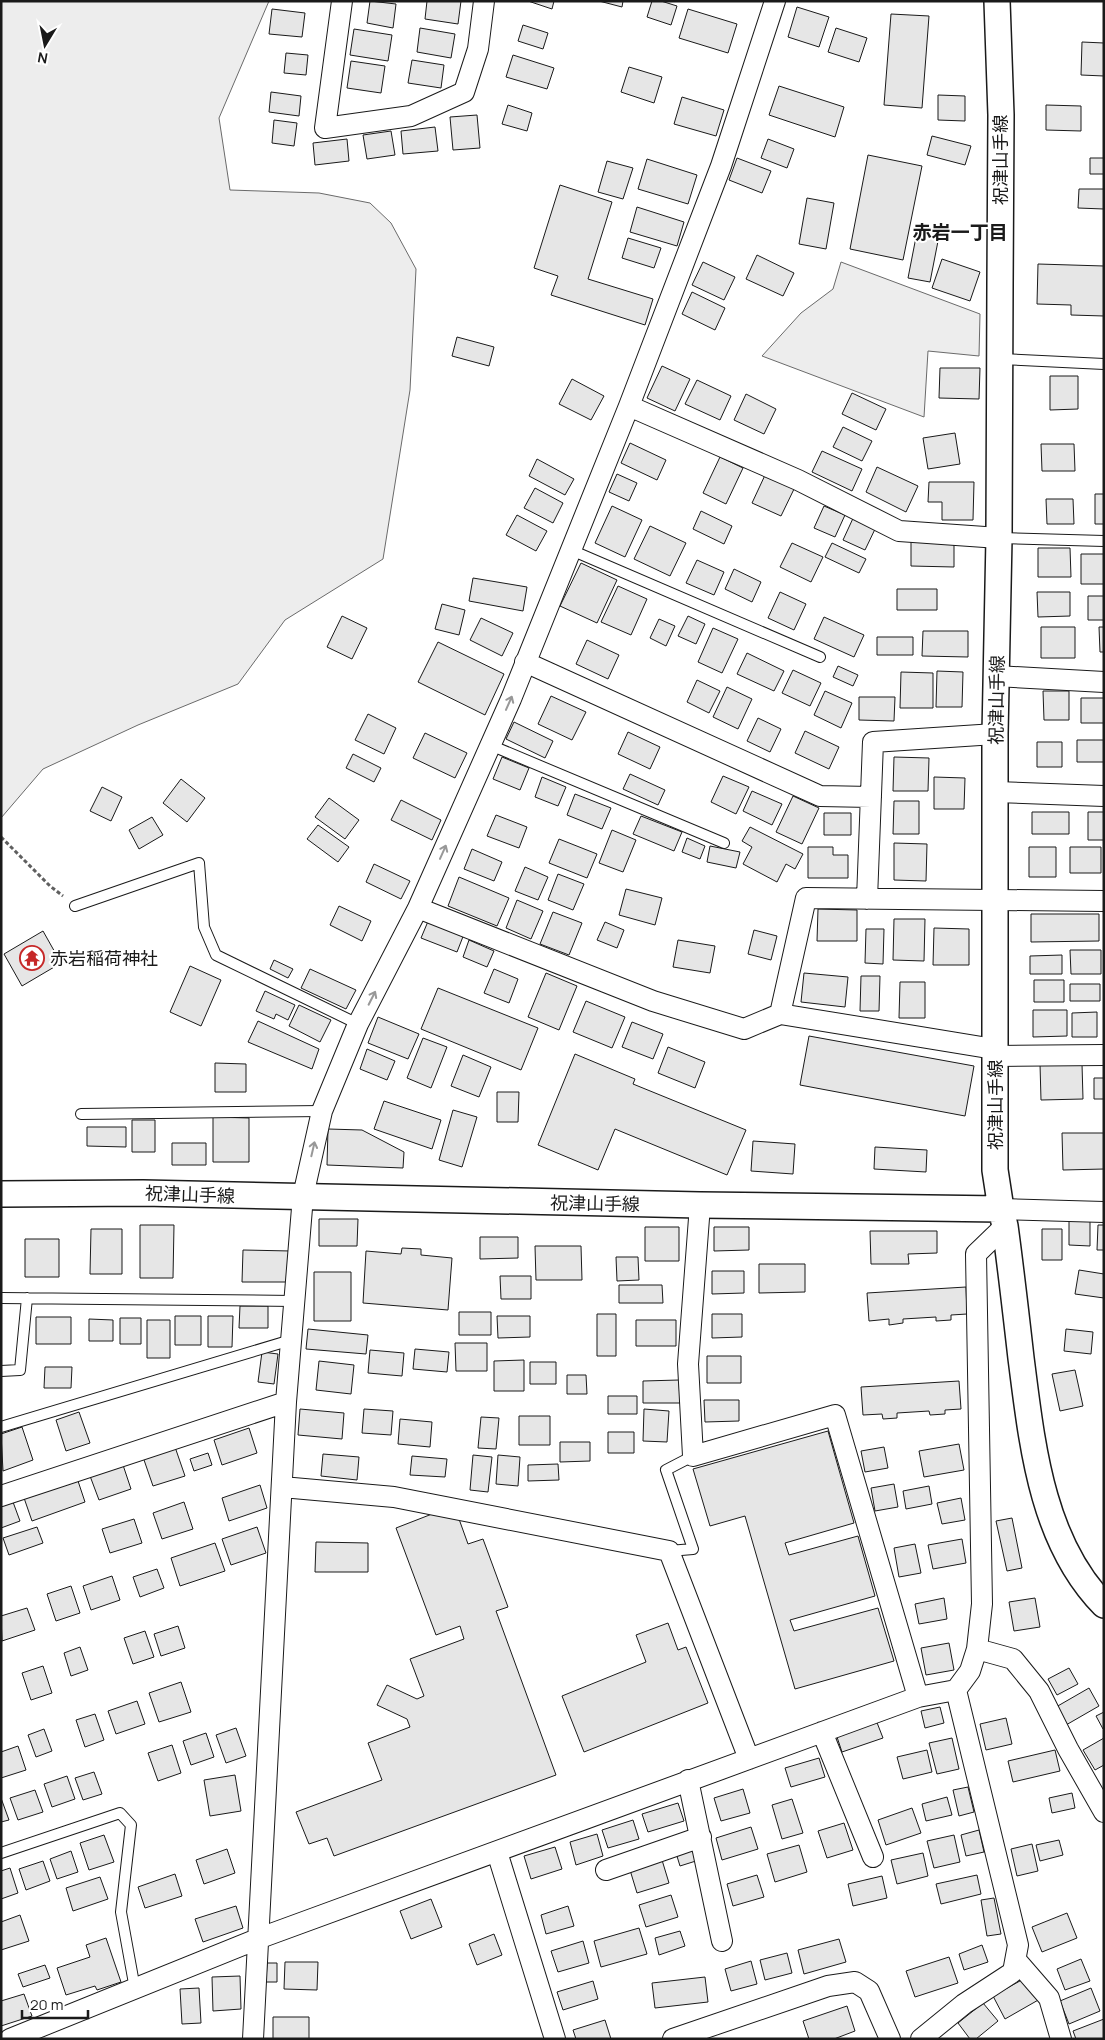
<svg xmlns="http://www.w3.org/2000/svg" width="1105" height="2040" font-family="Manrope,'Noto Sans JP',sans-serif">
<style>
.built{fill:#ededed;stroke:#6a6a6a}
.building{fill:#e6e6e6;stroke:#1a1a1a}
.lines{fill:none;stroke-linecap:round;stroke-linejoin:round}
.service-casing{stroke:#1a1a1a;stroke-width:12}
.minor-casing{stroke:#1a1a1a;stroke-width:22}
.tertiary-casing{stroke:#1a1a1a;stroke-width:28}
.path{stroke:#5f5f5f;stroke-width:3;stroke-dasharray:4 2.5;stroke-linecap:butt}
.service{stroke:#fff;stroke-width:10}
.minor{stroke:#fff;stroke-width:20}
.tertiary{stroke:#fff;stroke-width:25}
.oneway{stroke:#989898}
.labels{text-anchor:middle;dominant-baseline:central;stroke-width:4;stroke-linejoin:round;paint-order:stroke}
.street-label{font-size:18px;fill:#1a1a1a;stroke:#fff}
.poi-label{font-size:18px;fill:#1a1a1a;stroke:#fff;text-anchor:start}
.neighbourhood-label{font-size:19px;font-weight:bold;fill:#1a1a1a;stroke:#fff}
</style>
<rect width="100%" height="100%" fill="#fff"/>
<path class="built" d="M1 1H269L219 118 230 190 319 193 370 203 391 223 416 269 410 390 383 559 285 620 238 684 138 725 43 769 1 818Z
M841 262 980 314 979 356 928 351 924 417 762 356 801 313 833 289Z"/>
<path class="building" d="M370 1 396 4 393 28 367 23Z
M427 1H461L458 24 425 19Z
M528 1H554L552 9Z
M599 1H623L622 7Z
M652 1H661L677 6 671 25 647 17Z
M797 7 829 17 819 47 788 37Z
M272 9 305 13 302 37 269 34Z
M688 9 737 24 728 53 679 38Z
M891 14 929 16 922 108 884 105Z
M523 25 548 33 543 49 518 41Z
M420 28 455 34 451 58 417 52Z
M836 28 867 38 859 62 828 52Z
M354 29 392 35 388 61 350 55Z
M1082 42 1104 43V76L1081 75Z
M286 53 308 55 306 75 284 73Z
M513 55 554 68 547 89 506 77Z
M412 60 444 65 441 88 408 83Z
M351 61 385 66 381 93 347 88Z
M629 67 662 77 654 103 621 92Z
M779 86 844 107 835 137 769 115Z
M271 92 301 96 299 116 269 112Z
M938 95 965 96V121L938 120Z
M682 97 724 110 716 136 674 124Z
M508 105 532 113 527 131 502 124Z
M1046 105 1081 106V131L1046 130Z
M477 115 480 148 453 150 450 117Z
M274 120 297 123 294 146 272 143Z
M435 127 438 151 403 154 401 131Z
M391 131 395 155 367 159 363 135Z
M932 136 971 146 965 165 927 155Z
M347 139 349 161 315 165 313 143Z
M768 139 794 149 787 168 761 158Z
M868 155 922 166 903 260 850 249Z
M737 158 771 171 762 193 729 180Z
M1090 158H1104V174H1090Z
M647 159 697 175 688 204 638 189Z
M607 161 633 168 623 199 598 192Z
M560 185 612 202 588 279 653 299 645 325 551 295 558 276 534 268Z
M1079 189H1104V209L1078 208Z
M807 198 834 203 826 249 799 244Z
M637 207 684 222 677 246 630 232Z
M917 232 939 236 930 282 908 278Z
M628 238 661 248 654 268 622 258Z
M757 255 794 273 783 296 746 279Z
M942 259 980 272 970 301 932 288Z
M703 262 735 277 724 300 692 285Z
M1038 264 1104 266V316L1071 315V305L1037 304Z
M692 292 725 308 715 330 682 314Z
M457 337 494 347 489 366 452 356Z
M662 366 690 379 675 411 647 398Z
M940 368H980L979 399 939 398Z
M1050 376H1078V409L1050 410Z
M572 379 604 396 591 420 559 404Z
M697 380 731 396 720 420 685 404Z
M852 393 886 409 876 430 842 414Z
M746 394 776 409 764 434 734 420Z
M843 427 872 441 862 461 833 447Z
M955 433 960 464 928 469 923 438Z
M630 443 666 460 657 480 621 463Z
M1041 444H1074L1075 471H1042Z
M822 451 862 469 852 491 812 472Z
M720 457 743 468 726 504 703 493Z
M537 459 574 479 565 495 529 476Z
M877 467 918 486 906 512 866 492Z
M766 473 795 487 781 516 752 503Z
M617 474 637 483 629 501 609 492Z
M929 482H974L973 520H942V502H928Z
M535 488 563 503 553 523 524 508Z
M1095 494H1104V524H1095Z
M1046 499H1073L1074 524H1047Z
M612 506 642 520 625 557 595 543Z
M824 506 845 515 835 537 814 528Z
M701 511 732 526 724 544 693 529Z
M855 514 877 525 865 550 843 540Z
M517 515 547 531 536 551 506 535Z
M650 526 686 543 670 576 634 559Z
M911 541 954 542V567L911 566Z
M792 543 823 557 811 582 780 567Z
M832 543 866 559 859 573 825 557Z
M1038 548H1070L1071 577H1038Z
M1081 554H1104V584H1081Z
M697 560 724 572 714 595 686 583Z
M581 563 617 580 597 623 560 606Z
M734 569 761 582 752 602 725 589Z
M473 578 527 587 523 611 469 601Z
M618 586 647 599 631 635 601 622Z
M897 589H937V610H897Z
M780 592 806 604 794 630 768 618Z
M1037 592H1070V616L1038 617Z
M1088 596H1104V620H1088Z
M442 604 465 610 459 635 435 629Z
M342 616 367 628 352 659 327 647Z
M688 616 705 624 696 644 678 636Z
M824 617 864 635 854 657 814 639Z
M481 618 513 633 502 656 470 640Z
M659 619 675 626 666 646 650 638Z
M1041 627H1075V658H1041Z
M1099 627H1104V652H1100Z
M713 628 738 639 722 673 698 662Z
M923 631H968V657L922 656Z
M877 637H913V655H877Z
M587 640 619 655 608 679 576 664Z
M438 642 504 674 485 715 418 682Z
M747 653 784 671 774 691 737 674Z
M838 666 858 675 853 686 833 677Z
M793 670 821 683 810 706 782 693Z
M937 671 963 672 962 707H936Z
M901 672 933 673V708H900Z
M697 680 720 691 709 713 687 702Z
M727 687 752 699 738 729 713 717Z
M825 691 852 703 841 728 814 715Z
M1043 691H1069V720H1044Z
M551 696 586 712 572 740 538 724Z
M859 697H895L894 721 859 720Z
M1081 698H1104V723H1081Z
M368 714 396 728 384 754 355 740Z
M758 718 781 729 770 752 747 741Z
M514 722 553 741 545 758 506 739Z
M805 731 839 747 829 769 795 753Z
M628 732 660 747 650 769 618 754Z
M425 733 467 753 455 778 413 758Z
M1077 740H1104V762H1077Z
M1037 742H1062V767H1037Z
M353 754 381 768 374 782 346 768Z
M502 757 529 768 520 790 493 779Z
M894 757 929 758 928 791H893Z
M630 774 665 790 658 805 623 789Z
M723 776 749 787 736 814 711 802Z
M542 777 566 787 558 806 535 797Z
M934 777 965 778 964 809H934Z
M181 779 205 798 187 822 163 803Z
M102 787 122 797 111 821 90 811Z
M752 791 782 804 772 825 743 811Z
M575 794 611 808 602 829 567 815Z
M793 796 819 808 802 844 776 832Z
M329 798 359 820 345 839 315 817Z
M401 800 441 820 432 840 391 820Z
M894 801H919V834H893Z
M1032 812H1069V834H1032Z
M1088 812H1104V840H1088Z
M824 813H851V835H824Z
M496 815 527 827 519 848 487 836Z
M641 816 682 832 674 851 633 834Z
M152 817 163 835 139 849 129 830Z
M318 825 349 847 338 862 307 839Z
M750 827 803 854 795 869 786 864 777 882 743 864 752 847 742 841Z
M612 830 636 840 623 872 599 863Z
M687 838 705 846 700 859 682 852Z
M559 839 597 854 587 878 549 863Z
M894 843 927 844 926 881 894 880Z
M710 846 740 852 736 868 707 862Z
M808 847H833V855H848V878H808Z
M1029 847H1056V877H1029Z
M1070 847H1101V873H1070Z
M472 849 502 862 494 881 464 869Z
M374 864 410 881 401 899 366 882Z
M525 867 548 877 538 900 515 891Z
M558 874 584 884 573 910 548 900Z
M459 877 509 898 497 926 448 906Z
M626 889 662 898 655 925 619 915Z
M517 900 543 911 531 939 506 928Z
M339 906 371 921 362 941 330 925Z
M818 909 857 910V941H817Z
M553 912 582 923 569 955 540 944Z
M1031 914H1099V941L1031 942Z
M429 919 464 934 457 952 421 938Z
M894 919H925L924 961 893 960Z
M605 922 624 930 617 948 597 940Z
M934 928 969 929V965H933Z
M866 929H884L883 964 865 963Z
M754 930 777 936 771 960 748 954Z
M43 931 61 963 22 986 4 954Z
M469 940 494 951 487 967 463 957Z
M678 940 715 946 710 973 673 967Z
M1070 950H1101V974H1071Z
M1062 955V974H1030V956Z
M274 960 293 969 288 978 270 969Z
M190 966 221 980 201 1026 170 1012Z
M310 969 356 990 346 1009 301 988Z
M494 969 518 979 509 1003 484 993Z
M546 973 577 986 559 1030 528 1017Z
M804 973 848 977 845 1007 801 1002Z
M861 976H880L879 1011H860Z
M1034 980H1064V1002H1034Z
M900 982H925V1018H899Z
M1070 984H1100V1001H1070Z
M438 988 538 1028 521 1070 421 1029Z
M265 991 295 1005 288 1020 276 1014 274 1019 256 1011Z
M586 1001 625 1017 612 1048 573 1032Z
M299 1005 331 1020 320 1042 289 1026Z
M1033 1010H1067V1036L1033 1037Z
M1097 1012V1037H1072V1013Z
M378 1017 419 1034 408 1059 368 1043Z
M258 1021 319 1049 312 1069 248 1042Z
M632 1022 663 1034 653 1059 622 1047Z
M809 1036 974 1066 965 1116 800 1085Z
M423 1038 447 1047 431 1088 407 1078Z
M668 1047 705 1062 695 1088 658 1073Z
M367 1049 395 1061 387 1080 360 1069Z
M575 1054 635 1079 633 1084 746 1130 727 1175 615 1129 598 1170 538 1145Z
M463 1055 491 1067 479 1097 451 1086Z
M215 1063 246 1064V1092H215Z
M1040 1064H1082L1083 1099 1041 1100Z
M1094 1078H1104V1099H1094Z
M497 1092H519L518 1122H497Z
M384 1101 441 1120 432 1149 374 1129Z
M453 1110 477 1117 462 1167 439 1160Z
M213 1117 249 1118V1162H213Z
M132 1120H155V1152H132Z
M87 1127H126V1147L87 1146Z
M328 1129 362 1130 404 1152 403 1168 327 1165Z
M1062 1133H1104V1169L1063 1170Z
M753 1141 795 1144 793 1174 751 1171Z
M172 1143H206V1165H172Z
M875 1147 927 1150 926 1172 874 1169Z
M1069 1217 1090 1218V1246L1069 1245Z
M319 1219H358L357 1246H319Z
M140 1225H174L173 1278H140Z
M1098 1225H1104V1250H1097Z
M645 1227H679V1261H645Z
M714 1227H749V1250L714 1251Z
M91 1229H122V1274H90Z
M1042 1229H1062V1260H1042Z
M870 1231H937V1253L908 1254 909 1264H871Z
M480 1237H518V1258L480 1259Z
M25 1239H59V1277H25Z
M535 1246H581L582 1280H536Z
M402 1248 421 1249V1255L452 1258 448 1310 363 1303 366 1251 401 1254Z
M243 1250 291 1251V1282H242Z
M616 1257H638L639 1280 617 1281Z
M759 1264H805V1292L759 1293Z
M1079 1270 1104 1274V1298L1075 1294Z
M712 1271H744V1293L712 1294Z
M314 1272H351V1321H314Z
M500 1276H531V1299H501Z
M619 1285H662L663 1303H619Z
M966 1287 967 1314 951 1315V1320L936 1321V1317L903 1319V1323L889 1325V1319L869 1321 867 1293Z
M240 1306H268V1328H239Z
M459 1312H491V1335H459Z
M597 1314H616V1356H597Z
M712 1314H742V1337L712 1338Z
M175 1316H201V1345H175Z
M208 1316H233L232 1347H208Z
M497 1316H530V1337L498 1338Z
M36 1317H71V1344H36Z
M120 1318H141V1344H120Z
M89 1319 113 1320V1341H89Z
M147 1320H170V1358H147Z
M636 1320H676V1346H636Z
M308 1329 368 1335 366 1354 306 1349Z
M1066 1329 1093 1332 1091 1354 1064 1351Z
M455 1343H487V1371H456Z
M415 1349 449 1352 447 1372 413 1369Z
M370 1350 404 1353 402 1376 368 1373Z
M262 1352 278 1354 274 1384 258 1382Z
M707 1356H741V1383H707Z
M524 1360V1391H494V1361Z
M319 1361 354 1365 351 1394 316 1390Z
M530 1362H556V1384H530Z
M45 1367H72L71 1388H44Z
M1075 1370 1083 1406 1060 1411 1052 1374Z
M567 1375H586L587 1394H567Z
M679 1380 680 1403H643V1381Z
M959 1381 961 1409 945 1410V1414L930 1415 929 1411 897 1413V1418L883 1419 882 1414 863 1415 861 1387Z
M608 1396H637V1414H608Z
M704 1400H739V1421L705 1422Z
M300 1409 344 1413 342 1439 298 1435Z
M364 1409 393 1411 391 1435 362 1433Z
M644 1409 669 1411 667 1442 643 1441Z
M79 1412 90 1443 66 1451 56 1420Z
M519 1416H550V1445H519Z
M481 1417 499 1418 496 1449 478 1448Z
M400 1419 432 1422 430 1447 398 1444Z
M22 1427 33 1460 3 1471 1 1434Z
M249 1428 257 1453 222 1465 214 1440Z
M828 1431 854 1523 785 1543 789 1555 858 1536 875 1596 790 1620 794 1631 878 1608 894 1661 795 1689 745 1516 710 1526 693 1469Z
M608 1432H634V1453H608Z
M560 1442H590V1461L560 1462Z
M959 1444 964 1470 924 1477 919 1451Z
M175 1447 185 1476 153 1486 143 1457Z
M884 1447 888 1468 865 1472 861 1451Z
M208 1453 212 1465 194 1471 190 1459Z
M323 1454 359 1457 357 1480 321 1476Z
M473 1455 492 1457 488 1492 470 1490Z
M498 1455 520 1457 518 1486 496 1484Z
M412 1456 447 1459 445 1477 410 1475Z
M558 1464 559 1480 528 1481V1465Z
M123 1465 131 1489 99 1500 90 1476Z
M77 1478 85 1502 32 1521 23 1495Z
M894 1484 898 1507 875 1511 871 1488Z
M260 1485 267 1508 229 1521 222 1498Z
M929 1486 932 1504 906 1509 903 1491Z
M961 1498 965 1520 942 1524 937 1503Z
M13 1502 20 1521 1 1528V1506Z
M184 1502 193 1529 162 1539 153 1513Z
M432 1514 459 1519 468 1544 483 1539 508 1607 496 1611 556 1775 334 1856 327 1838 309 1844 296 1812 382 1780 368 1743 410 1727 407 1719 377 1705 387 1685 417 1699 424 1696 410 1659 464 1639 460 1626 436 1635 396 1528Z
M1012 1518 1022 1568 1007 1571 996 1521Z
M134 1519 142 1543 110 1553 102 1529Z
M37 1527 43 1543 9 1555 3 1538Z
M257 1527 266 1553 231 1565 222 1539Z
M962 1539 966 1563 933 1569 928 1545Z
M316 1542 368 1543V1572H315Z
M215 1543 225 1571 180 1586 171 1558Z
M915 1544 921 1573 899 1577 894 1548Z
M157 1569 164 1588 140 1597 133 1577Z
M112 1576 120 1600 91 1610 83 1586Z
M71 1586 80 1613 56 1621 47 1594Z
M944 1598 947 1619 919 1624 915 1604Z
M1035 1598 1040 1627 1014 1631 1009 1602Z
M27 1608 35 1630 2 1641 1 1616Z
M668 1623 678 1650 686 1647 708 1703 584 1752 562 1696 646 1662 636 1635Z
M178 1626 185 1648 161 1656 154 1634Z
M145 1631 154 1657 133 1664 124 1638Z
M949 1643 954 1670 926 1675 921 1648Z
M80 1647 88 1670 71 1676 64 1653Z
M43 1666 52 1693 31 1700 22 1673Z
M1069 1668 1078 1684 1057 1695 1048 1679Z
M181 1682 191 1712 159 1722 149 1693Z
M1089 1688 1099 1706 1066 1725 1056 1707Z
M137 1701 145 1724 116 1734 108 1711Z
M940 1707 944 1723 925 1728 921 1711Z
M1104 1712V1728L1103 1729 1096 1716Z
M95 1714 104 1740 85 1747 76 1720Z
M1006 1718 1012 1744 986 1750 980 1724Z
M876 1720 883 1738 842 1752 836 1734Z
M236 1728 246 1756 226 1763 216 1735Z
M44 1729 52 1751 36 1757 28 1735Z
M206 1733 214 1757 191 1765 183 1741Z
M952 1738 959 1769 937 1774 929 1743Z
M1104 1738V1765L1095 1770 1083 1750Z
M172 1745 181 1773 158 1781 148 1753Z
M18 1746 26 1770 1 1778V1752Z
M927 1750 932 1772 903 1779 897 1757Z
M1055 1750 1060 1771 1013 1782 1008 1761Z
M819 1758 825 1777 791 1787 785 1768Z
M94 1772 102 1794 83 1800 75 1778Z
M235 1775 241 1811 210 1816 204 1780Z
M67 1776 75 1799 52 1807 44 1784Z
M968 1787 974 1812 959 1816 953 1790Z
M743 1789 750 1813 721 1821 714 1798Z
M35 1790 43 1812 18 1820 10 1798Z
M1072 1793 1075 1808 1052 1813 1049 1798Z
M947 1797 952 1815 926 1821 922 1804Z
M1 1798 9 1820 1 1822Z
M792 1799 803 1833 782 1839 772 1805Z
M678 1803 684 1821 648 1832 642 1814Z
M912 1808 921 1833 886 1845 878 1820Z
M633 1820 639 1839 608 1848 602 1830Z
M844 1823 853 1850 827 1858 818 1831Z
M751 1827 758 1849 722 1860 716 1838Z
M979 1830 984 1852 966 1856 961 1835Z
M597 1834 603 1856 576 1865 570 1842Z
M104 1835 114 1862 89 1870 80 1843Z
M954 1835 960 1862 934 1868 927 1841Z
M1059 1840 1063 1855 1040 1861 1036 1845Z
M1032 1844 1038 1871 1017 1876 1011 1849Z
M799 1845 807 1872 775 1882 767 1854Z
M555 1847 562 1869 531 1879 524 1856Z
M695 1847 699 1860 680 1866 676 1853Z
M227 1849 235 1873 204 1884 196 1860Z
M71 1851 78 1872 57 1879 50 1859Z
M923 1853 928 1876 897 1884 891 1860Z
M662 1860 669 1883 637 1893 630 1870Z
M43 1861 50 1881 26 1890 19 1869Z
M10 1868 18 1893 1 1899V1871Z
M175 1874 182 1896 145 1908 138 1887Z
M757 1875 764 1897 733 1906 727 1884Z
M977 1875 981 1894 941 1904 936 1884Z
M882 1876 887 1898 853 1906 848 1884Z
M100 1877 108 1899 73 1911 66 1888Z
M671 1895 678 1917 646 1927 639 1905Z
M994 1898 1001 1934 987 1936 981 1900Z
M431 1899 442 1927 411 1939 400 1911Z
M236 1906 243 1928 203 1942 195 1919Z
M568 1906 574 1926 546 1934 541 1915Z
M1067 1913 1077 1938 1042 1952 1032 1927Z
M20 1915 29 1941 1 1950V1922Z
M639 1928 647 1954 601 1967 594 1941Z
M680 1931 685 1946 659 1955 655 1938Z
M494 1934 502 1955 477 1965 469 1944Z
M106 1938 121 1982 97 1990 95 1986 66 1995 57 1968 90 1957 86 1945Z
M839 1939 846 1962 804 1974 798 1950Z
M583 1941 589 1963 558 1972 551 1951Z
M982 1945 988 1962 964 1970 959 1954Z
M787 1953 792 1973 765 1980 760 1960Z
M949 1957 958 1983 915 1997 906 1971Z
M1081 1959 1090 1981 1065 1990 1057 1969Z
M751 1961 757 1984 731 1991 725 1969Z
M285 1962H318L317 1990 284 1989Z
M267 1963H277V1982H266Z
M45 1965 50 1978 23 1987 18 1974Z
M240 1976 241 2009 213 2011 212 1977Z
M705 1977 708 2002 655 2008 652 1983Z
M1027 1977 1040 1999 1005 2019 993 1996Z
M593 1981 598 1999 563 2010 557 1992Z
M199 1988 201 2023 182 2024 180 1989Z
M1091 1988 1100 2011 1069 2024 1060 2001Z
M24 1994 32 2016 1 2026V2001Z
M983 2003 998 2021 976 2039H970L958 2023Z
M847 2006 855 2031 834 2039H809L803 2021Z
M273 2017H309V2039H273Z
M1104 2019V2039H1076L1073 2031Z
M605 2020 611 2039H576L573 2030Z"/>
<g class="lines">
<defs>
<path id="service" d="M1000 359 1104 364
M1000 538 1104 541
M571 550 820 657
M490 745 724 843
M75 906 199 863 204 927 216 955 358 1024
M81 1114 322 1111
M1 1298 294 1301
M1 1371 20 1370 27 1298
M1 1427 291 1340
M669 1551 693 1549 666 1470 693 1456
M1 1853 120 1813 131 1825 121 1912 135 1989"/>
<path id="minor" d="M342 1 325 128 411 116 464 92 478 49 484 1
M629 406 798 480 899 531 999 538
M525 662 820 796 871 797
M996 676 1104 682
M995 792 1104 796
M867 899 873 742 995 734
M418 908 653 1001 744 1029 780 1014 994 1049
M780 1014 806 898 1104 901
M995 1056 1104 1055
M700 1205 688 1364 693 1456 835 1415 918 1697
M1001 1209 1104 1212
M282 1487 394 1497 669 1551 749 1759
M1 1496 286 1402
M977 1649 1013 1659 1039 1691 1068 1749 1104 1812
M822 1732 873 1857
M688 1780 722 1941
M497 1852 555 2039
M606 1870 701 1837
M1016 1960 1049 1998 1061 2039
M10 2039 260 1938 918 1697 956 1690 970 1671 977 1649 982 1604 976 1254 1005 1226
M253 2039 286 1402 303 1196 322 1111 358 1024 418 908 511 699 629 406 721 166 775 1
M673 2039 828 1986 855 1982 869 1991 890 2039
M921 2039 964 2004 1013 1972 1018 1945 956 1690"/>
<path id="tertiary" d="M1 1194 143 1193 700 1205 1001 1209 995 1170V734L999 538 1000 285 1001 115 997 1
M1001 1209 1005 1226C1011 1270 1016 1314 1021 1358 1032 1443 1041 1541 1104 1605"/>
</defs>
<use href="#service" class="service-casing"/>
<use href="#minor" class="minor-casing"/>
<use href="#tertiary" class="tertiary-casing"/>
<path class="path" d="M1 837 50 886 63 896"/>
<use href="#service" class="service"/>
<use href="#minor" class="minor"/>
<use href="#tertiary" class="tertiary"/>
</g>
<defs><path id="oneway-shaft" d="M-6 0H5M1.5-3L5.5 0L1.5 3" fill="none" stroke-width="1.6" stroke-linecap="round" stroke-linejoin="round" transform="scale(1.25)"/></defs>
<g class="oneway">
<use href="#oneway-shaft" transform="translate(509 703) rotate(-66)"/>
<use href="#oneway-shaft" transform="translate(443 852) rotate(-66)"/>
<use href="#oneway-shaft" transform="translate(372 998) rotate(-63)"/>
<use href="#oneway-shaft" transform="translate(313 1149) rotate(-77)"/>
</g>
<defs>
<symbol id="temple-ring" viewBox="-11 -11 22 22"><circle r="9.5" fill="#fff" stroke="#c62828" stroke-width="1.5"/><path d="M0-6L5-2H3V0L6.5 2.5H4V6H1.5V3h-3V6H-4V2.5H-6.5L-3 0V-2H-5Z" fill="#c62828"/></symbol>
</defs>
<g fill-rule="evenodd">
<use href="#temple-ring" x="18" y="944" width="28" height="28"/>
</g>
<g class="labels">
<g class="street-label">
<text transform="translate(1000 160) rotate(-90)">祝津山手線</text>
<text transform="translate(996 700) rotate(-89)">祝津山手線</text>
<text transform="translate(995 1105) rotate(-90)">祝津山手線</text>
<text transform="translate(190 1194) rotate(2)">祝津山手線</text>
<text transform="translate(595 1203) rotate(1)">祝津山手線</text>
</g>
<g class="poi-label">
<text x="50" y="958">赤岩稲荷神社</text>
</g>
<g class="neighbourhood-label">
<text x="960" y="232">赤岩一丁目</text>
</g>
</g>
<rect width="1105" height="2040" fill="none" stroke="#1a1a1a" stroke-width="5"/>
<g transform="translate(45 45) rotate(190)" stroke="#ffffff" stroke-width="4" paint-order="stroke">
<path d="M0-4L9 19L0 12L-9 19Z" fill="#1a1a1a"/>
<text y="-8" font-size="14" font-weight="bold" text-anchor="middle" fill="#1a1a1a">N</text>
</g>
<path d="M22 2010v8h66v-8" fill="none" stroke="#1a1a1a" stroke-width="2.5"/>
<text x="30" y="2010" font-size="15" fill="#1a1a1a" stroke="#ffffff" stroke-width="4" paint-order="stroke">20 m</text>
</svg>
